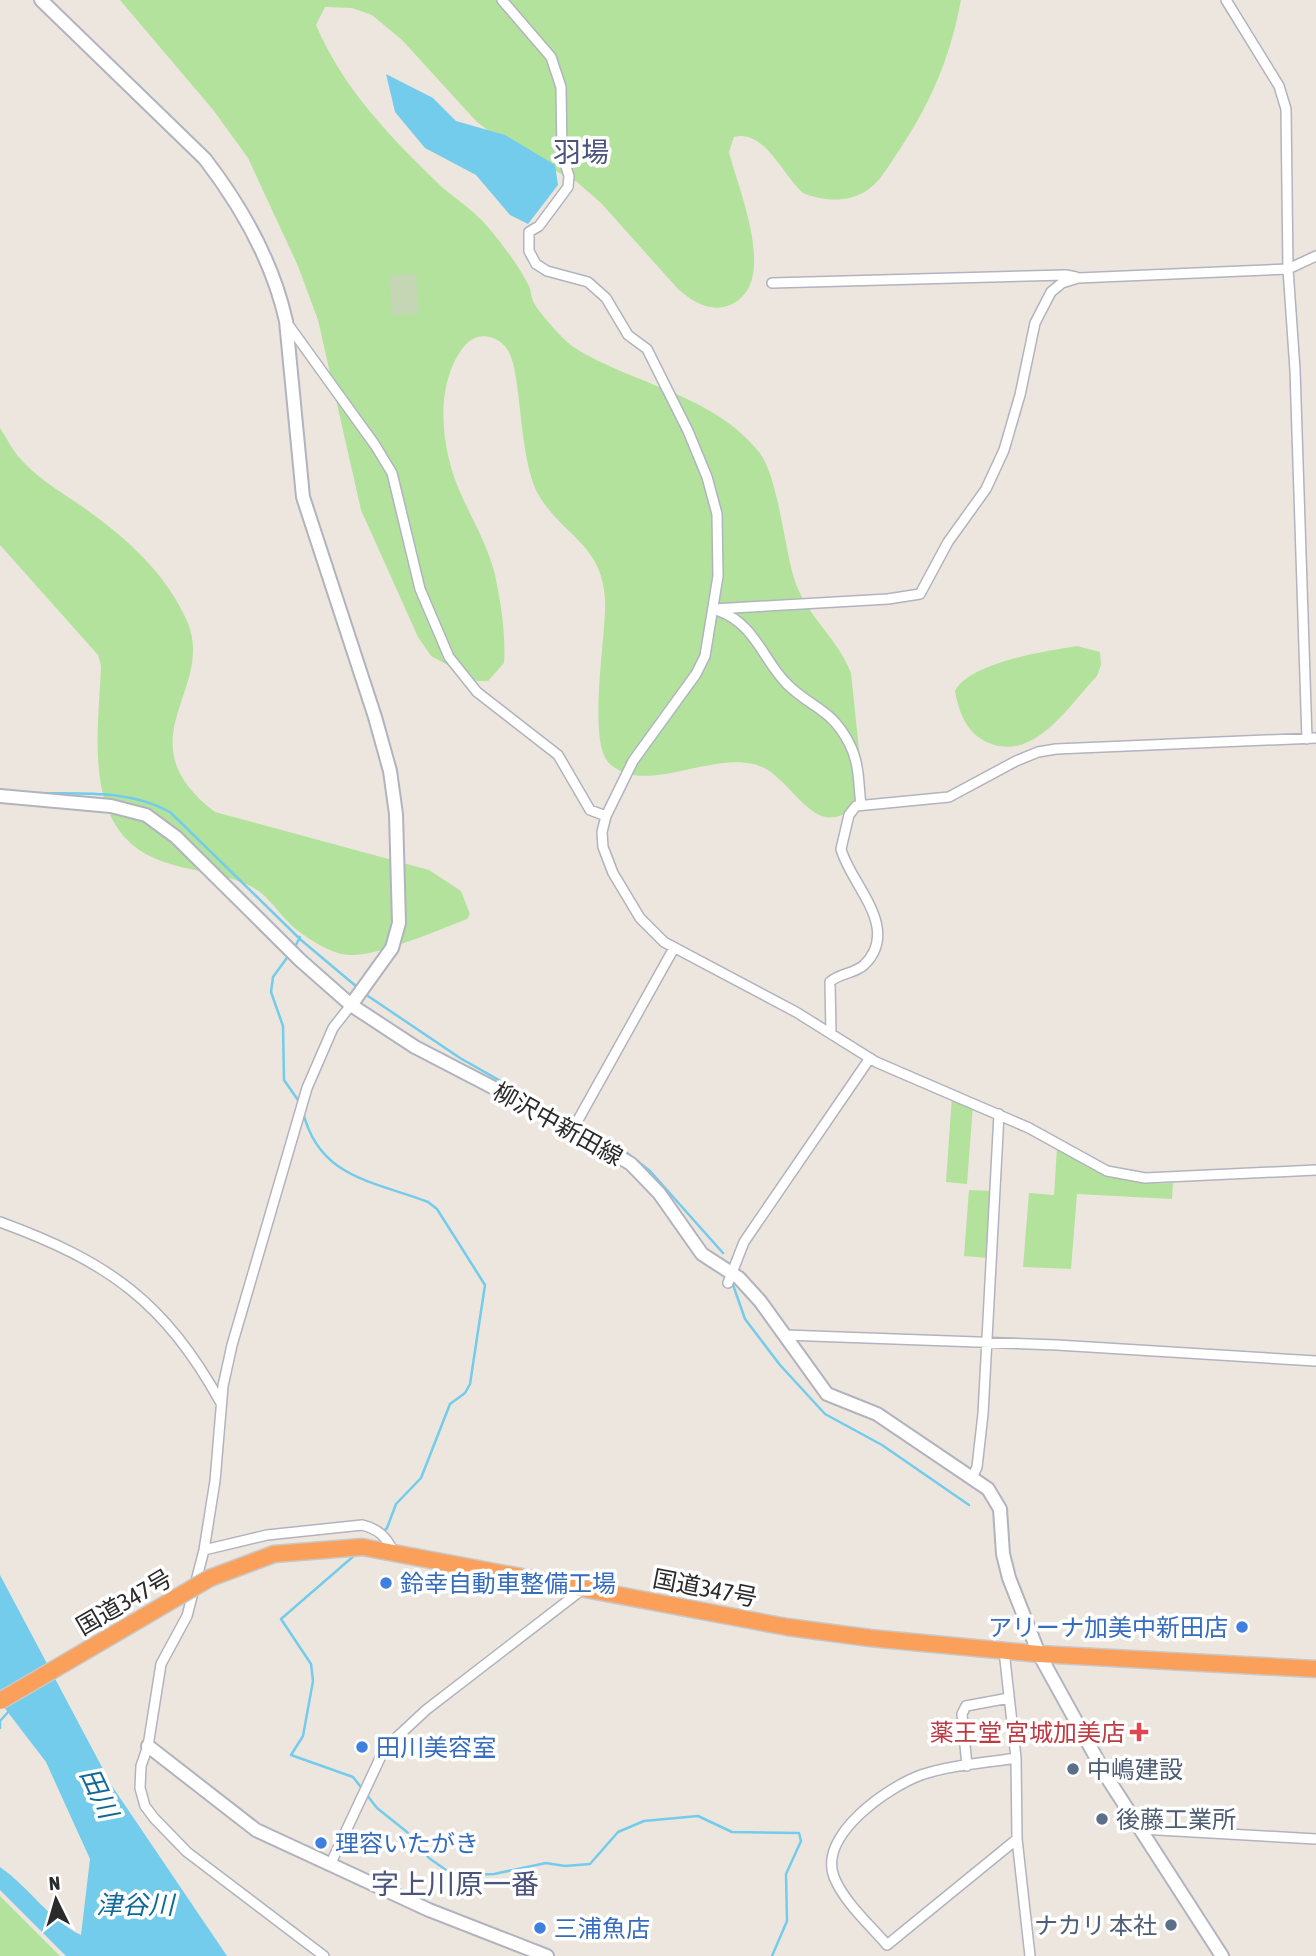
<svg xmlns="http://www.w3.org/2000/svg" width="1316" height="1956" font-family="'Asap Condensed','Noto Sans JP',sans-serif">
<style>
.green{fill:#b3e29c}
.cemetery{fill:#c5d6b5}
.water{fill:#73ccec}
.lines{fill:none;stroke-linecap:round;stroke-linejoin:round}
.stream{stroke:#73ccec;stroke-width:2.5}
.street-casing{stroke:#b1b4be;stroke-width:12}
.secondary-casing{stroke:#b1b4be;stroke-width:16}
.highway-casing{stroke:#c8c8c8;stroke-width:19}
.street{stroke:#fff;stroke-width:9}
.secondary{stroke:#fff;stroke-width:12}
.highway{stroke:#faa05b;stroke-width:16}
.highway-bridge-casing{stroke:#c8c8c8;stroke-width:19;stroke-linecap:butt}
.highway-bridge{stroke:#faa05b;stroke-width:16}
.shop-dot{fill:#3f7fe0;stroke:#fff;stroke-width:2.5}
.health-dot{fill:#e0444e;stroke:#fff;stroke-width:2.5}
.service-dot{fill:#5c6f8a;stroke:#fff;stroke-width:2.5}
.labels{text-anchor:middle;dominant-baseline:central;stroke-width:7;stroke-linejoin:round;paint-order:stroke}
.street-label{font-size:24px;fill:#2b2b2b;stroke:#fff}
.shop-label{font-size:24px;fill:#366cbe;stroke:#fff;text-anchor:start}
.health-label{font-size:24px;fill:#be3a42;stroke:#fff;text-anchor:end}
.service-label{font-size:24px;fill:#4e5e75;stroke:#fff;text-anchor:start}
.water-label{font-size:26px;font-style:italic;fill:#116a9a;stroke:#fff}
.quarter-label{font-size:28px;fill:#4c547b;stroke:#fff}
</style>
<rect width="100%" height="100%" fill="#ede6de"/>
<path class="green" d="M120 0H961C950 60 928 109 894 158 886 170 878 184 866 191 848 203 822 201 803 193 783 176 765 129 734 137L729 152C738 189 779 282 732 304 712 314 693 302 678 289L601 203 577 182 508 146 476 121 402 40 372 15 352 8 325 7 316 25C343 89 392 139 442 187 457 200 473 210 486 225 501 242 519 266 529 286 531 290 531 296 533 301 538 312 565 342 575 348 634 385 713 394 759 452 778 476 784 546 794 578 805 615 838 638 851 673L864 797C822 844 805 799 772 773 728 739 649 800 610 764 586 743 607 634 605 599 602 546 567 538 541 499 521 470 522 399 513 363 510 351 504 342 493 338 478 333 468 340 460 352 434 391 442 451 460 492 472 519 488 546 495 575 501 603 506 635 504 663L488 681H477L431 656 418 637 361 510 318 320 298 266 248 158 214 111Z
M0 428C6 437 11 447 17 455 34 476 58 490 80 505 124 536 165 571 187 621 217 690 121 740 215 812L429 870 461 891 470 914 467 919C438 930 379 956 350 955 333 955 310 940 297 930 279 916 269 893 246 884 217 871 182 871 154 858 81 826 99 730 101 666L98 655 0 545Z
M1077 646 1100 652 1101 665 1097 676C1069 705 1035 762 989 743 967 734 959 713 955 691 970 662 1047 651 1077 646Z
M952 1096 973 1105 967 1184 946 1182Z
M1057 1148C1099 1173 1123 1186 1173 1183L1172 1199 1077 1194 1071 1269 1023 1267 1029 1193 1054 1195Z
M969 1190 993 1191 989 1258 964 1256Z
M0 1896 60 1956H0Z"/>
<path class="cemetery" d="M416 274 419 314 391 315 390 275Z"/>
<path class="water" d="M386 74 433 98 456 121 505 135 555 165 558 185 528 224 510 215 476 175 425 148 395 112Z
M0 1575 112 1786 227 1956H66L0 1890V1867C29 1887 49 1920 81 1935L90 1859 46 1762 0 1702Z"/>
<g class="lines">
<path class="stream" d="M35 793C80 794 129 789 170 812L301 940 357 987
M295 947 300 937
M289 955 273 977 271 992 283 1026 284 1080 300 1103
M365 994 460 1058 567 1119
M303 1112C319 1178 373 1181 428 1202L437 1209 485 1285 470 1384 465 1393 450 1404 421 1478 396 1504 387 1528 383 1532
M579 1126 622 1149 650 1171 723 1253
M732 1282 745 1319 780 1365 825 1414 882 1445 969 1505
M356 1554 281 1619 311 1664 313 1681 303 1736 291 1755 353 1777 377 1808 407 1832 429 1858 446 1870 471 1875 494 1874 546 1863 565 1866 590 1864 618 1832 644 1821 698 1816 732 1832 799 1833 801 1841 786 1874 787 1921 772 1956
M0 1728V1721L9 1711"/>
<defs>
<path id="street" d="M502 0 551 57 561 87 562 154 569 176 568 187 539 226 529 232V251L536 264 547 271 588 282 606 298 628 335 647 349 688 431 707 477 717 514 718 576 705 656 696 674 633 761 606 816 602 832 603 847 613 873 640 918 664 942 796 1012 876 1062 1029 1128 1107 1171 1145 1178 1316 1170
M1226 0 1279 86 1286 109 1288 269 1295 370 1307 739
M772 283 1066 275 1076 277
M287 323 375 445 392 473 420 589 449 657 477 692 558 755 590 810 606 816
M714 609 888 599 920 594 948 542 986 489 1004 450 1020 395 1035 323 1051 292 1062 283 1078 278 1288 269 1316 256
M719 611C755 624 763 660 787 684 811 708 831 708 849 743 860 764 858 782 861 805
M831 1034 830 982C839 973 854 974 864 965 902 928 850 884 841 849L849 815 856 806 949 797 1016 761 1038 752 1056 749 1316 738
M573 1129 674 948
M0 1222C109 1262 164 1301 221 1403
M728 1283 744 1242 870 1058
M785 1335 1057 1345 1316 1361
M972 1478 977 1467 983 1414 999 1114
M204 1550 267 1535 362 1525C379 1529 386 1537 394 1552
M1004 1651 1016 1758 1017 1839 1030 1956
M1016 1758C985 1763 950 1765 921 1775 888 1787 818 1835 834 1877 844 1902 870 1925 887 1945L1017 1839
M967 1766 962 1714 966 1706 1009 1698
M1141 1829 1316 1839
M330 1865 382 1754 396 1738 426 1710 583 1589
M324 1956 187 1852 154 1818 145 1806 140 1788 141 1766 148 1746 161 1664 187 1616 204 1550 215 1481 223 1386 232 1345 307 1088 333 1028 351 1005"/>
<path id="secondary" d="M41 0 205 159C241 206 273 263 286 321L303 497 375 717 390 771 396 814 399 923 392 948 351 1005
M0 796 111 806 146 815 176 837 300 960 351 1005 415 1047 573 1129 631 1164 659 1193 702 1254 739 1278 760 1301 827 1394 877 1414 988 1489 1000 1509 1003 1554 1009 1578 1039 1654 1108 1779 1222 1956
M148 1746 256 1830 429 1910 547 1956"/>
<path id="highway" d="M362 1547 787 1627 870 1638 1039 1654 1316 1669"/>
</defs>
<use href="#street" class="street-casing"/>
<use href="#secondary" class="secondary-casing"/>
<use href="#highway" class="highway-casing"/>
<use href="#street" class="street"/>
<use href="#secondary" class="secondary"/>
<use href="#highway" class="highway"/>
<defs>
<path id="highway-bridge" d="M0 1701 210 1578 274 1554 362 1547"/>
</defs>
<use href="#highway-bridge" class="highway-bridge-casing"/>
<use href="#highway-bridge" class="highway-bridge"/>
</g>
<g class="shop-dot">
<circle cx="386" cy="1583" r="7"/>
<circle cx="1242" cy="1627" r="7"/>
<circle cx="362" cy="1747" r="7"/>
<circle cx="321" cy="1843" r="7"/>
<circle cx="540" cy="1928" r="7"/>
</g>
<path class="health-dot" d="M1135.5 1721.5h7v7h7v7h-7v7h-7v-7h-7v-7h7z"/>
<g class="service-dot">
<circle cx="1073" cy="1769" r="7"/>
<circle cx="1102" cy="1819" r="7"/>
<circle cx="1171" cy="1925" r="7"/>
</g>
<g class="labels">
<g class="street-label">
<text transform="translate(558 1124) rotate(29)">柳沢中新田線</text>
<text transform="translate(705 1588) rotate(11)">国道347号</text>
<text transform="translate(124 1602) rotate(-30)">国道347号</text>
</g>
<g class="shop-label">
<text x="400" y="1583">鈴幸自動車整備工場</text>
<text x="1228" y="1627" text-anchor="end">アリーナ加美中新田店</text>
<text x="376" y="1747">田川美容室</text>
<text x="335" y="1843">理容いたがき</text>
<text x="554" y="1928">三浦魚店</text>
</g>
<g class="health-label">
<text x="1125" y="1732">薬王堂 宮城加美店</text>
</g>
<g class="service-label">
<text x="1087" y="1769">中嶋建設</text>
<text x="1116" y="1819">後藤工業所</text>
<text x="1157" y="1925" text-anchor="end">ナカリ 本社</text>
</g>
<g class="water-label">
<text transform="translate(99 1793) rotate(65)">田川</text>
<text x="135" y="1905">津谷川</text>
</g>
<g class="quarter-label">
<text x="581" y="152">羽場</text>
<text x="455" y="1884">字上川原一番</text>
</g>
</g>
<g transform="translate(56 1900) rotate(355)" stroke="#ffffff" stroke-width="5" paint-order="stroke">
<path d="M0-5L12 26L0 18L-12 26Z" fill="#2b2b2b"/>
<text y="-10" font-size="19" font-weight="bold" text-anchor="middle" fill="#2b2b2b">N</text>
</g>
</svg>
